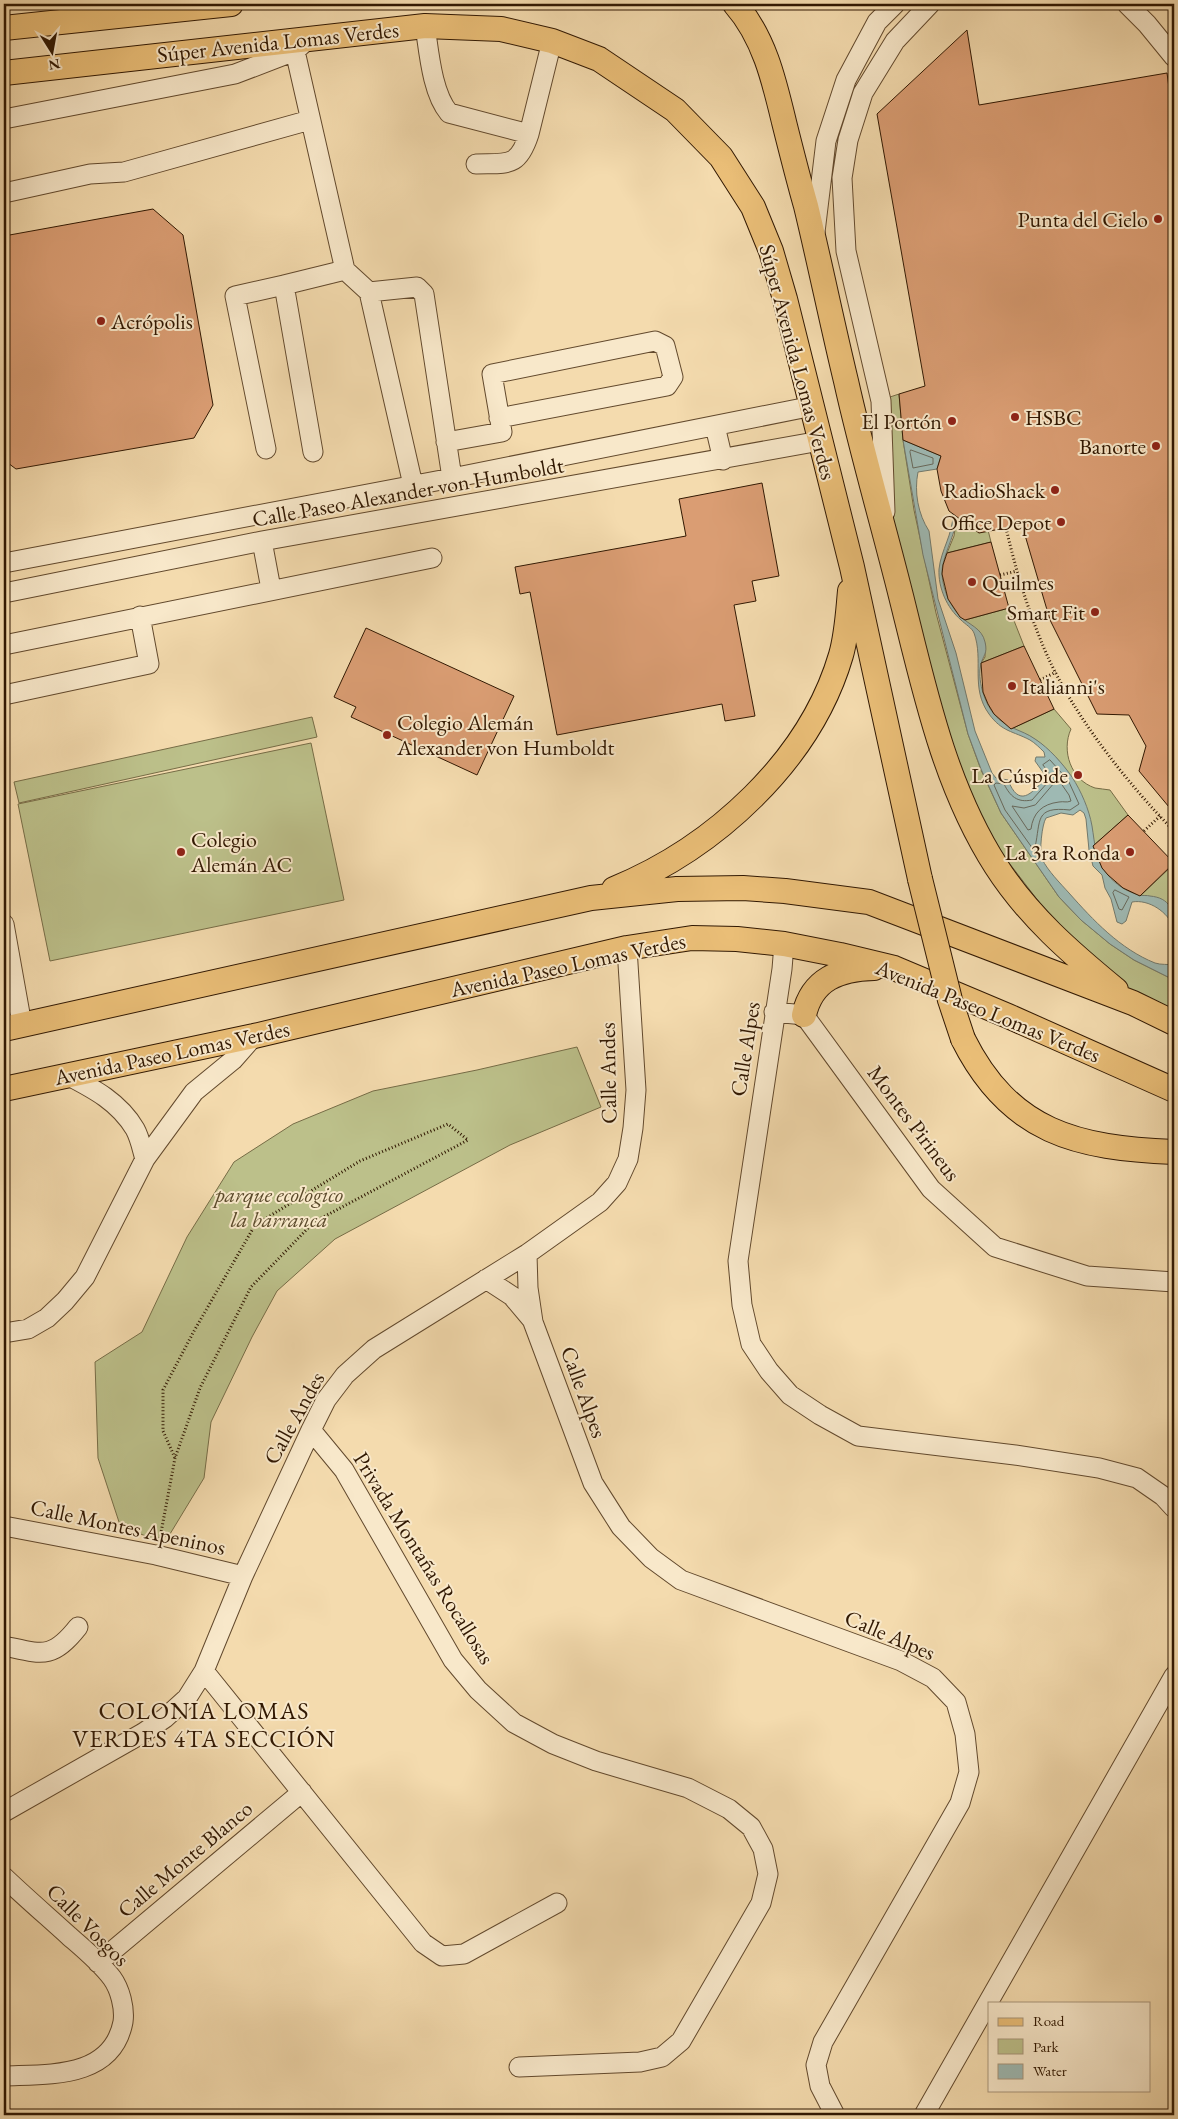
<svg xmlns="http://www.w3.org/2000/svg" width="1178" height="2119" font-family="'EB Garamond',serif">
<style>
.green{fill:#bcc08a;stroke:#766c46}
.water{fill:#9eb9b3;stroke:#72796c}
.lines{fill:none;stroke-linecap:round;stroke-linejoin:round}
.shore{stroke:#68685a;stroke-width:1}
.building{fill:#da9d73;stroke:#311802}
.minor-casing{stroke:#62492d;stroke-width:21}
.major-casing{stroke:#311802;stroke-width:26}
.path{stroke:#311802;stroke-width:3;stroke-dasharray:1 2.5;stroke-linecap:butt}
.minor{stroke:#f8e8ca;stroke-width:19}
.major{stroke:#eabe77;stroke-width:24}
.major-bridge-casing{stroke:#311802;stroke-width:26;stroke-linecap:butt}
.major-bridge{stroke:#eabe77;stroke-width:24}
.poi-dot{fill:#8f2418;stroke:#f8e8ca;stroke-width:2}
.labels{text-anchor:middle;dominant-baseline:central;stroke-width:4;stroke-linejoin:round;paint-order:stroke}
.street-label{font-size:22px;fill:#311802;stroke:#f8e8ca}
.poi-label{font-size:22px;fill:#311802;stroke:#f8e8ca;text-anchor:end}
.park-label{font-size:22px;font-style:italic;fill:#5b4a2b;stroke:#f8e8ca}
.neighbourhood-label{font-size:24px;letter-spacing:1px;fill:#311802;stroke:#f8e8ca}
</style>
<rect width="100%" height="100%" fill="#f4dbae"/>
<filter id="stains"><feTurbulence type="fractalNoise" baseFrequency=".004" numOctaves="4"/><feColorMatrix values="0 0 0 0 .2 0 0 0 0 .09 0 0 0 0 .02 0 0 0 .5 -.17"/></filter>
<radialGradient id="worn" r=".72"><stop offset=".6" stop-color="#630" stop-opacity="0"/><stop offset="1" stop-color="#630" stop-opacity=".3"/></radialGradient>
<path class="green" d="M899 394 903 440 914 510 936 613 968 734 981 770 1001 813 1059 897 1081 920 1110 944 1134 960 1174 980V1014L1139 1000 1095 963 1049 915 1003 855 977 812 954 756 888 502 884 399Z
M957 517 988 530 991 542 947 553 954 536Z
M1009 608 1024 646 981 663 985 657V643L965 620Z
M1054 709 1071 729C1061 751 1071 780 1095 788 1100 789 1105 789 1110 790L1128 815 1093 846C1090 804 1071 765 1036 740 1029 735 1019 732 1011 729Z
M312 717 317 737 19 803 14 782Z
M311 743 344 900 50 961 18 804Z
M1174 864V914L1173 911 1140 896Z
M577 1047 601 1107 510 1145 335 1239 277 1291 252 1337 211 1422 204 1478 170 1534 157 1541 120 1525 98 1458 95 1362 142 1332 187 1237 234 1162 293 1124 373 1091 477 1070Z"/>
<path class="water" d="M903 440 941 456 937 469 918 472C914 492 918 514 929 531L938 599 956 653 975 731 992 773 996 778 1008 780C1019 808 1031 794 1045 779V775L1035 761 1036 757H1045L1044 752C1040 748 1035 743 1030 740 1013 731 1002 732 989 714 970 688 984 660 974 633 972 628 965 624 961 620 947 608 938 588 939 569 941 550 953 534 953 514L957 517C955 534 947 547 943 564 939 580 948 604 960 616 969 625 982 628 985 642 988 654 983 655 981 664 977 679 984 702 994 714 1006 729 1021 729 1035 739 1049 748 1063 764 1072 777 1081 791 1089 809 1092 826 1095 844 1095 860 1108 875 1115 884 1127 892 1139 895 1143 896 1147 895 1150 896 1170 898 1174 910 1174 928 1168 912 1149 899 1132 902L1126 921 1122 924 1117 922 1111 899 1105 888 1102 875 1093 866 1089 850 1086 819 1084 813 1080 810 1073 815 1061 813 1046 818C1042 824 1039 852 1042 859 1048 871 1060 883 1069 893 1093 920 1120 949 1155 963 1161 965 1168 964 1174 965V980L1134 960 1110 944 1081 920 1059 897 1001 813 981 769 968 734 923 555Z"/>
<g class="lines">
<path class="shore" d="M911 450 933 458V464L913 468 910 452Z
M1050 760 1068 780 1079 804 1070 810C1034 806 1041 821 1035 847L1033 849 1005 810 994 785 996 783 1004 784C1010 796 1017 803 1032 800L1049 781V773L1043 765Z
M1058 779 1069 795 1071 801C1066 803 1064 801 1059 802 1042 804 1033 813 1031 829L1028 830 1012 806 1024 808 1035 805Z
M1115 890 1129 897 1122 910 1119 909 1113 893Z"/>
</g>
<path class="building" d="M967 30 979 105 1167 73 1174 126V813L1139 771 1146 746 1129 715 1097 714 1050 620 1022 525 979 533 949 511 941 491 937 469 941 456 903 440 899 394 925 386 877 114Z
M153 209 183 235 213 405 194 438 16 469 4 460V236Z
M762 483 779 576 752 581 756 601 734 605 755 716 725 721 722 704 557 735 530 592 520 594 515 567 686 536 679 499Z
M991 542 1009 608 965 620 960 617 948 599 942 574 943 565 947 553Z
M366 628 514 696 477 775 351 717 356 707 334 697Z
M1024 646 1054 709 1011 729 994 714 988 704 983 692 981 663Z
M1128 815 1174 863 1140 896 1123 888 1108 875 1102 868 1093 846Z"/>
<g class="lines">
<defs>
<path id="minor" d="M1127 4 1147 24 1174 57
M425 26C429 52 432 93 449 113L529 134 552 41
M295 51 345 270 369 292
M4 119 235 74 295 51 308 39
M476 164C508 163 518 168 529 134
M4 193 90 174 124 172 310 120
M815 232 826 141 846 80 877 22 895 4
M715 426 723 460
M446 442 502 432 492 374 655 341 665 346 673 377 667 386 499 418
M266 449 235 296 284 285
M313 452 284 285 345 270
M413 485 369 292 417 287 424 294 452 478
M885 512 881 401 846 251 842 178 848 140 863 93 895 41 930 4
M262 541 271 589
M4 563 452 478 813 406
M4 593 262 541 820 441
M4 645 432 558
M4 695 149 664 140 616
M4 924 22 1025
M784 944 782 969 738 1261 742 1305 751 1344 769 1371 790 1395 820 1415 858 1436 1015 1455 1099 1468 1137 1478 1163 1496 1174 1508
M774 1012 804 1015 931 1189 995 1247 1087 1276 1174 1282
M67 1075C94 1089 119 1102 135 1129 140 1138 142 1149 145 1159
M527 1254 528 1288 533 1322 593 1483 621 1527 651 1558 681 1580 901 1661 933 1678 956 1702 965 1734 969 1772 960 1803 823 2042 816 2065 820 2086 835 2115
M486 1279 512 1296 533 1321
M4 1333 28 1329 47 1318 65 1301 85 1277 145 1159 194 1092 233 1060 254 1036
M311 1430 344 1470 453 1660 478 1690 514 1723 553 1744 596 1761 688 1788 729 1809 751 1827 763 1849 768 1874 761 1903 681 2041 662 2057 640 2062 519 2067
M4 1526 156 1555 243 1576
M4 1646C42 1654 52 1660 78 1627
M204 1671 423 1943 442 1956 464 1954 557 1903
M4 1812 143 1733 165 1718 187 1698 204 1671 243 1576 311 1430 326 1400 345 1375 374 1349 527 1254 600 1202 617 1183 628 1159 633 1128 636 1090 627 948
M4 1877C25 1897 47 1916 69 1936 84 1949 100 1962 112 1978 120 1989 125 2008 123 2022 112 2079 49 2074 4 2076
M98 1963 302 1792
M924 2115 1174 1676"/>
<path id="major" d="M735 4C764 37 774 80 784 122 791 150 798 178 806 206 820 264 832 323 846 381 862 453 883 524 901 596 924 688 944 785 996 866 1028 916 1071 953 1116 990
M4 28 231 4
M4 73 425 26 501 29 552 41 599 59 675 110 721 157 753 207 771 251 785 299 852 567 920 879
M614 889C714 848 810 761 841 655 847 634 848 612 850 591
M804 1015C812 979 839 969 874 968
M4 1029 591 898 677 889 743 888 785 891 869 902 1133 1003 1174 1023
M963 1039C1010 1133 1077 1148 1174 1152
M4 1089 254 1036 627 948 692 938 737 939 784 944 840 955 894 968 1008 1016 1174 1090"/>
</defs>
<use href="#minor" class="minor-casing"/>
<use href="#major" class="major-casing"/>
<path class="path" d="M1006 528C1016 571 1029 614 1047 655 1074 716 1128 784 1174 831
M1000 575 1017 571
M1040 680 1056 672
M1144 831 1160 816
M160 1538 175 1458 200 1388 251 1287 314 1222 468 1140 448 1124 360 1161 255 1225 194 1331 163 1390V1431L175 1458"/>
<use href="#minor" class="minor"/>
<use href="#major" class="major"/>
<defs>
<path id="major-bridge" d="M920 879 950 1000 963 1039"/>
</defs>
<use href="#major-bridge" class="major-bridge-casing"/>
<use href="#major-bridge" class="major-bridge"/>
</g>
<g class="poi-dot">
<circle cx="1158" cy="219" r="5"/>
<circle cx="101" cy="321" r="5"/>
<circle cx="1015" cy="417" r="5"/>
<circle cx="952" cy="421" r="5"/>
<circle cx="1156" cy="446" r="5"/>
<circle cx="1055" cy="490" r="5"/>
<circle cx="1061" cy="522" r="5"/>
<circle cx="972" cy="582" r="5"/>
<circle cx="1095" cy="612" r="5"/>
<circle cx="1012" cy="686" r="5"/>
<circle cx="387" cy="735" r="5"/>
<circle cx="1078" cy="775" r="5"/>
<circle cx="181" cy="852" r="5"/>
<circle cx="1130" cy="852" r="5"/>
</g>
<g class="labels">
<g class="street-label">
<text transform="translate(278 42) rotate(-6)">Súper Avenida Lomas Verdes</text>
<text transform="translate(798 362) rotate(75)">Súper Avenida Lomas Verdes</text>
<text transform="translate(408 492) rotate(-10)">Calle Paseo Alexander von Humboldt</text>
<text transform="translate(568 965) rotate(-12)">Avenida Paseo Lomas Verdes</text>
<text transform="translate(988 1011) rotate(22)">Avenida Paseo Lomas Verdes</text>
<text transform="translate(745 1049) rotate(-81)">Calle Alpes</text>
<text transform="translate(172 1053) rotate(-12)">Avenida Paseo Lomas Verdes</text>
<text transform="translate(608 1073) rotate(-91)">Calle Andes</text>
<text transform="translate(914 1123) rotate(53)">Montes Pirineus</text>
<text transform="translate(584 1392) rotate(70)">Calle Alpes</text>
<text transform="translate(294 1418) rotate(-61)">Calle Andes</text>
<text transform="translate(128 1527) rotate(12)">Calle Montes Apeninos</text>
<text transform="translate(424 1558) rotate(58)">Privada Montañas Rocallosas</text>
<text transform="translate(890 1635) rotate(23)">Calle Alpes</text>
<text transform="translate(185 1859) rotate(-40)">Calle Monte Blanco</text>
<text transform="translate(88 1925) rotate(45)">Calle Vosgos</text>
</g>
<g class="poi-label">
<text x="1148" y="219">Punta del Cielo</text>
<text x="111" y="321" text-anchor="start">Acrópolis</text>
<text x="1025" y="417" text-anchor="start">HSBC</text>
<text x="942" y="421">El Portón</text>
<text x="1146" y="446">Banorte</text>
<text x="1045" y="490">RadioShack</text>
<text x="1051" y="522">Office Depot</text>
<text x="982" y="582" text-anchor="start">Quilmes</text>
<text x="1085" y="612">Smart Fit</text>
<text x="1022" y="686" text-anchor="start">Italianni's</text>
<text x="397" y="722" text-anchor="start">Colegio Alemán<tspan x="397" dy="25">Alexander von Humboldt</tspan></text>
<text x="1068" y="775">La Cúspide</text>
<text x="191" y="839" text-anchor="start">Colegio<tspan x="191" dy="25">Alemán AC</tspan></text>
<text x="1120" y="852">La 3ra Ronda</text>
</g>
<g class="park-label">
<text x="279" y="1194">parque ecologico<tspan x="279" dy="25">la barranca</tspan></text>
</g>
<g class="neighbourhood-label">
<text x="204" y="1710">COLONIA LOMAS<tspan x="204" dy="28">VERDES 4TA SECCIÓN</tspan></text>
</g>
</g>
<rect width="1178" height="2119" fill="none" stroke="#f4dbae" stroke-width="20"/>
<rect x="5" y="5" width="1168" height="2109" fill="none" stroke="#311802" stroke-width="2.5"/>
<rect x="10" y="10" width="1158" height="2099" fill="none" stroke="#311802"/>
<rect x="988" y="2002" width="162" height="90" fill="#f8e8ca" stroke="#a8957a"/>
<rect x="998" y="2018" width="25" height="8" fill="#eabe77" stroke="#a8957a"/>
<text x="1033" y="2026" font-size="15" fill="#311802">Road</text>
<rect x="998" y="2039" width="25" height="15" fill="#bcc08a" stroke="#a8957a"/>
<text x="1033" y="2052" font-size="15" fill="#311802">Park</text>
<rect x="998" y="2064" width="25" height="15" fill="#9eb9b3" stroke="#a8957a"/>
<text x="1033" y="2076" font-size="15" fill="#311802">Water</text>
<g transform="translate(52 52) rotate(169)" stroke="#f8e8ca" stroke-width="4" paint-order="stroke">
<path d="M0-4L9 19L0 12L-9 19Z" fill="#311802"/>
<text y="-8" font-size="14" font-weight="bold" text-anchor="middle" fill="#311802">N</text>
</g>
<rect width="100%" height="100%" filter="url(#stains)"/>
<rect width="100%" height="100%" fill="url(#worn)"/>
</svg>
